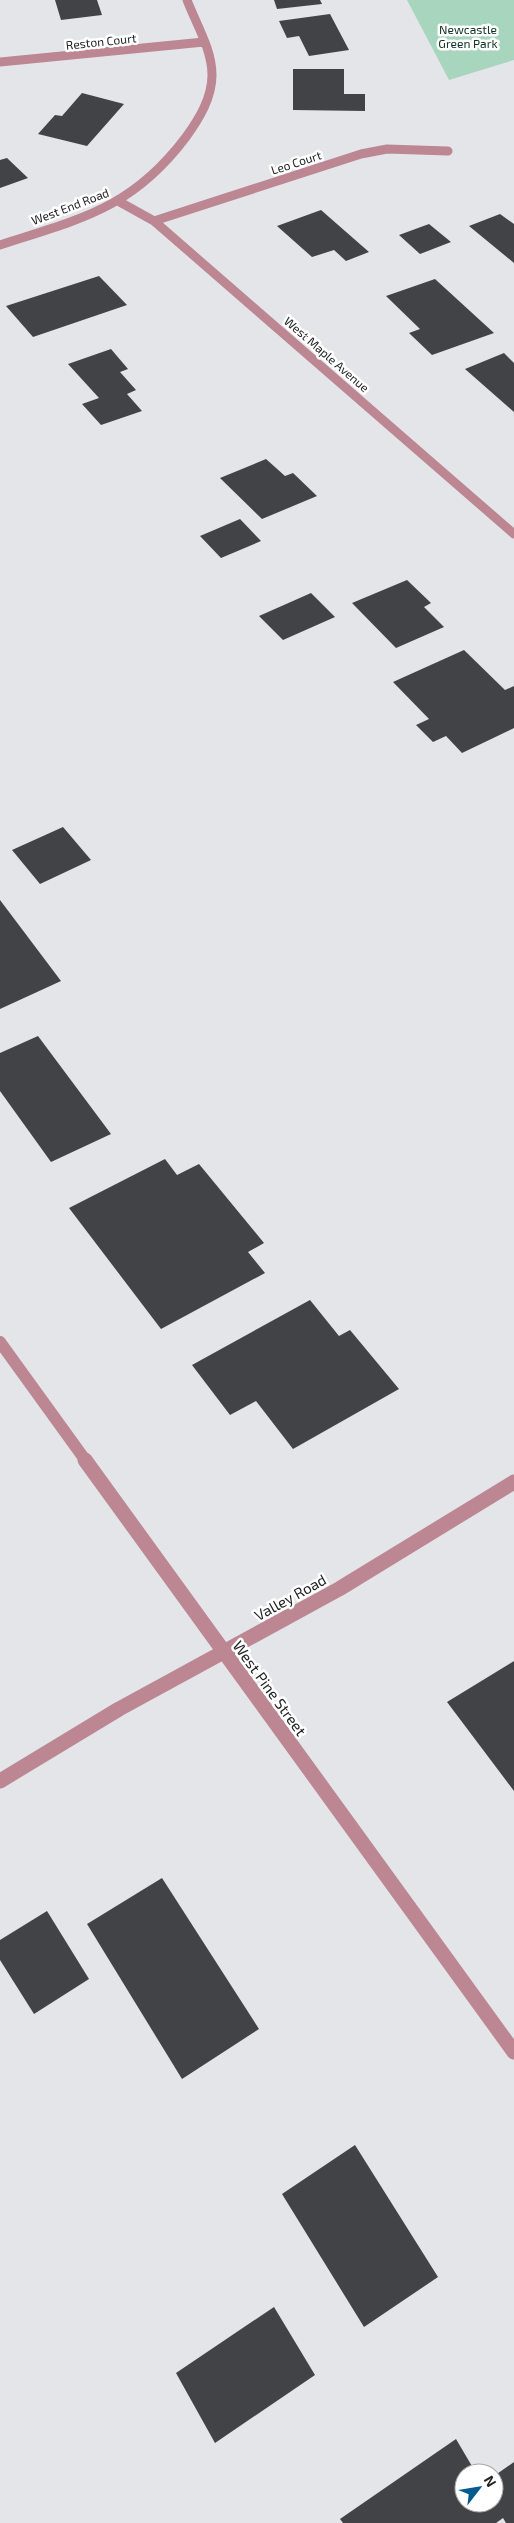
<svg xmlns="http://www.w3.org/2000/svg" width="514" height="2523" font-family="'Exo 2',sans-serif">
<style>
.green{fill:#a7d5bd}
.building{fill:#424346}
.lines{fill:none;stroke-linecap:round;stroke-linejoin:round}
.street-far2{stroke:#bc8693;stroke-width:9}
.street-far1{stroke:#bc8693;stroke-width:12}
.street{stroke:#bc8693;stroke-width:15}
.labels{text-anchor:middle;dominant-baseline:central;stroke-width:5;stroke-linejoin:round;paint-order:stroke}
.far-park-label{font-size:12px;fill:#0e3223;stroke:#fff}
.far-street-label{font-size:12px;fill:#232425;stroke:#fff}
.street-label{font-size:15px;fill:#232425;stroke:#fff}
</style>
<rect width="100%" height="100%" fill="#e4e5e9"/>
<path class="green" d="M407 0H514V60L449 80Z"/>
<path class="building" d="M55 0H97L102 15 61 20Z
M274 0H320L322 4 277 9Z
M330 14 349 50 309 56 299 36 287 38 279 21Z
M293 69H344V94H365V111L293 110Z
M82 93 124 104 87 146 38 134 55 115 62 116Z
M7 158 28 178 0 188V160Z
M321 210 369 252 346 261 334 250 312 257 277 226Z
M500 214 514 224V263L469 226Z
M429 224 451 242 420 254 399 235Z
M99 276 127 305 33 337 6 306Z
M435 279 494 333 432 355 409 333 420 329 386 296Z
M111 349 128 369 120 372 136 390 127 394 142 411 101 425 82 404 99 398 68 364Z
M504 353 514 363V412L465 369Z
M266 459 285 476 293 473 317 496 262 519 220 478Z
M240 519 261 541 221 558 200 536Z
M407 580 431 603 424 607 444 627 396 648 352 603Z
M311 593 335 617 283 640 259 616Z
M464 650 505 690 514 686V728L462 753 446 736 433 742 416 725 429 719 393 682Z
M63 827 91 860 40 884 12 850Z
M0 900 61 981 0 1009Z
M38 1036 111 1134 51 1162 0 1091V1053Z
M165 1159 177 1175 199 1164 264 1243 248 1252 265 1273 161 1329 69 1208Z
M310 1300 339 1336 350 1330 399 1389 293 1449 256 1401 230 1415 192 1365Z
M514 1661V1791L447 1702Z
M162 1878 259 2029 182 2079 87 1924Z
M47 1911 89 1979 34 2014 0 1960V1940Z
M355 2145 438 2277 364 2327 282 2194Z
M274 2307 315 2375 215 2443 176 2373Z
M456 2439 476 2473H464V2503H494V2476L514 2462V2523H506L503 2518 496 2523H343L340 2519Z"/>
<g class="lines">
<path class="street-far2" d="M0 62 204 42
M118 201 154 221 514 534
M154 221 361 154 387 149 448 151
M0 245C80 219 132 209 186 137 199 119 212 98 212 75 212 49 196 24 187 0"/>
<path class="street-far1" d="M0 1342 86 1461"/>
<path class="street" d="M85 1460 514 2052
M0 1781 119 1709 339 1589 514 1482"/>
</g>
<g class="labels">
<g class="far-park-label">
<text x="468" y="29">Newcastle<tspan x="468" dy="14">Green Park</tspan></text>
</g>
<g class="far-street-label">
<text transform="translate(101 41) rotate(-6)">Reston Court</text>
<text transform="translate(296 162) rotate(-18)">Leo Court</text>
<text transform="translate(70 206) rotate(-21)">West End Road</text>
<text transform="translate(327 354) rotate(41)">West Maple Avenue</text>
</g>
<g class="street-label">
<text transform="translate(290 1597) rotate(-29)">Valley Road</text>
<text transform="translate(270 1688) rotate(54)">West Pine Street</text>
</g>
</g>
<g transform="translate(479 2488) rotate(59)"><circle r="24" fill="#ffffff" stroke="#a7a7a8"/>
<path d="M0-4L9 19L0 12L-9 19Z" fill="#035c8d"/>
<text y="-8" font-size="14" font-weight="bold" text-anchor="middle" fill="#232425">N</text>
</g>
</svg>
